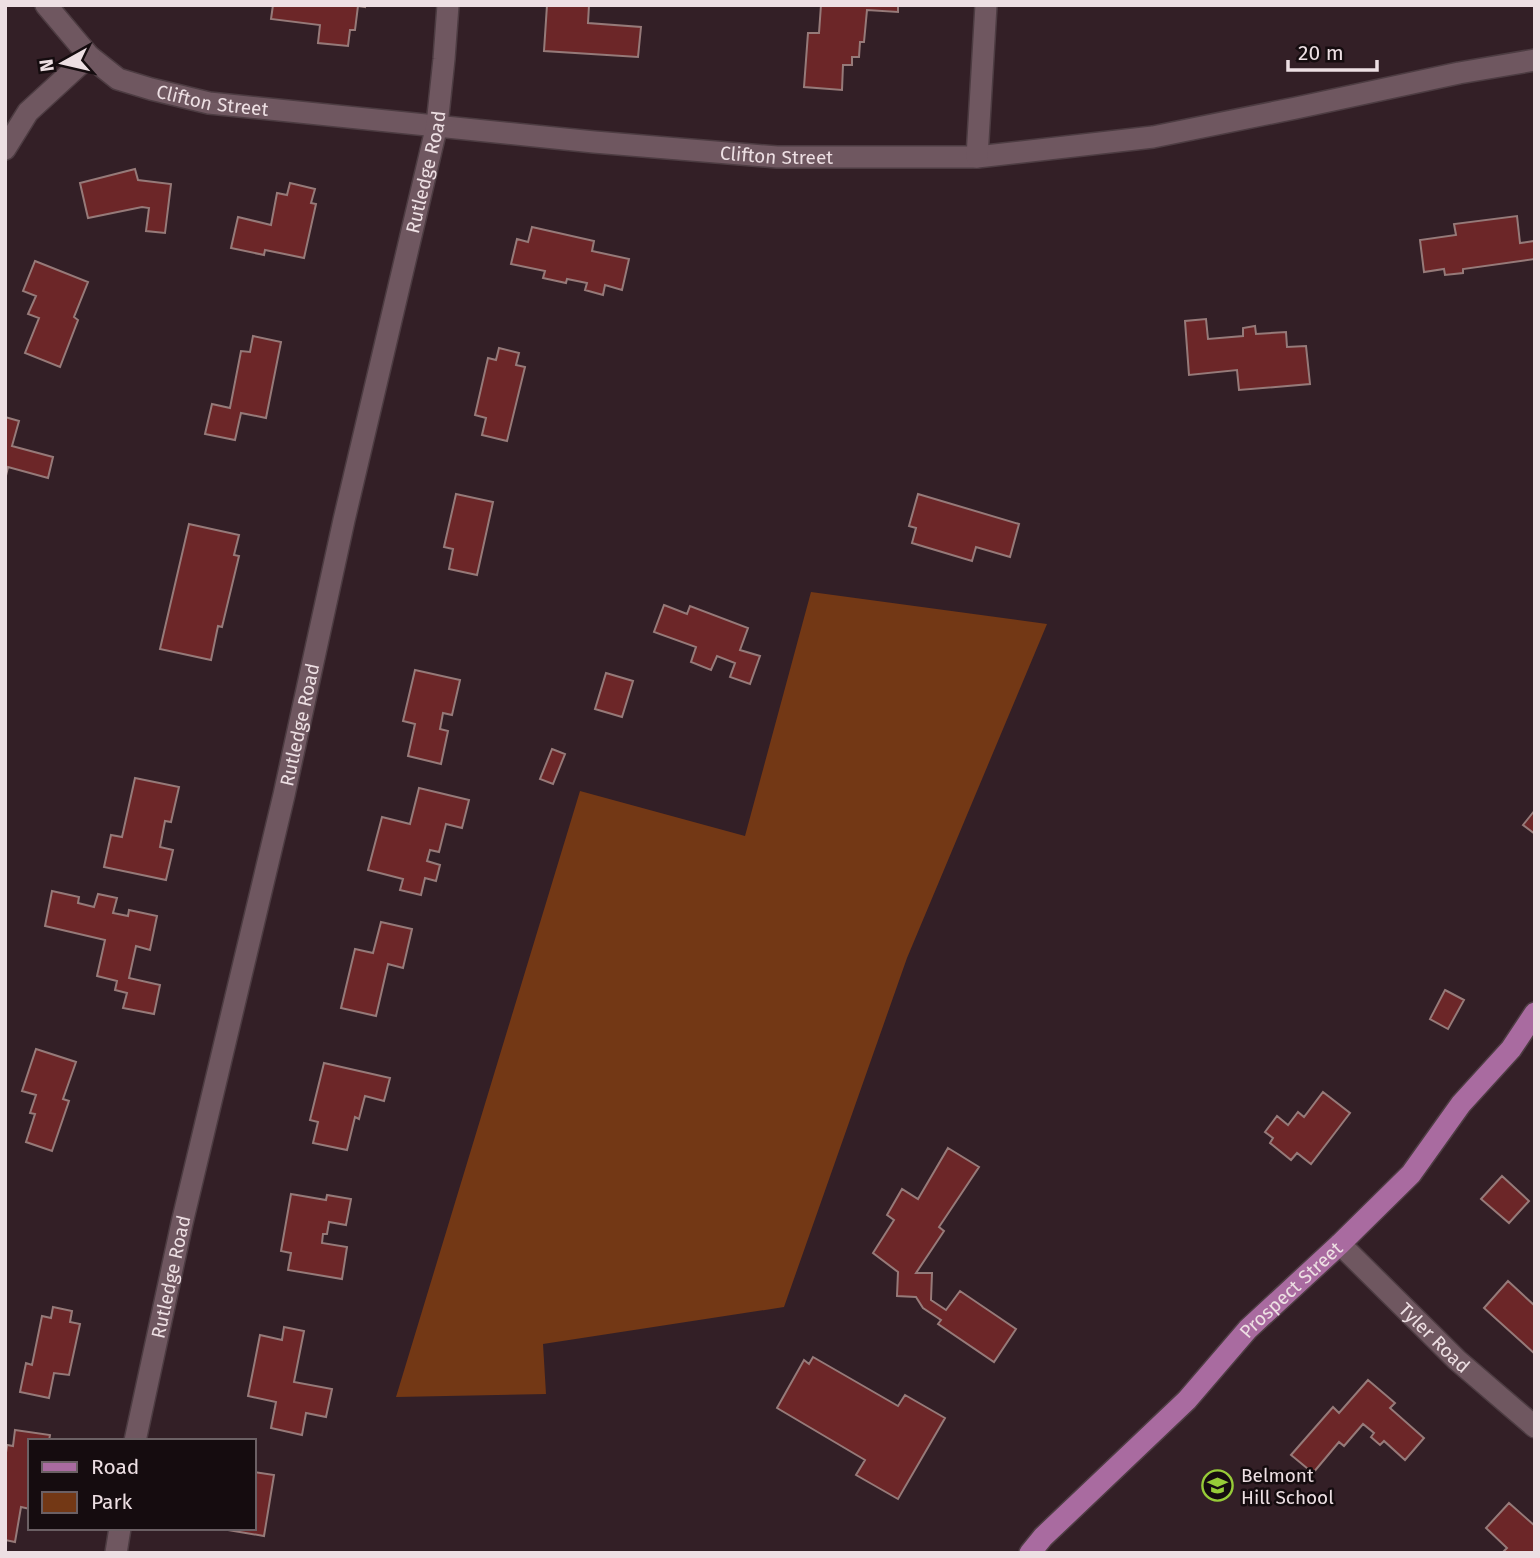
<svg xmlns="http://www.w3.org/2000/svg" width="1540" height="1558" font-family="'Fira Sans',sans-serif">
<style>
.green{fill:#733815}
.building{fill:#6c2628;stroke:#967a79;stroke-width:2}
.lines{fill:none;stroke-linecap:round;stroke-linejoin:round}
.minor-casing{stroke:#4d3c42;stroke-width:24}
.major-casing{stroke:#4d3c42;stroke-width:24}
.minor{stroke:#6f5760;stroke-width:21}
.major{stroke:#a96ba0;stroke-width:21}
.labels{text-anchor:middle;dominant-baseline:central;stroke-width:5;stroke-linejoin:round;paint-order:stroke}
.street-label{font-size:19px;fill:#eddfe3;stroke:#150c0f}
.poi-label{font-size:19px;fill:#eddfe3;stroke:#150c0f;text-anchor:start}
</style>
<rect width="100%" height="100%" fill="#331f26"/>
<path class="green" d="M811 592 1047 624 907 958 784 1307 543 1344 546 1394 396 1397 580 791 745 836Z"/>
<path class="building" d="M273 5H365V7L358 6 355 30H350L348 46 318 43 320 25 271 19Z
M547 5H589L588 23 641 27 638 57 544 51Z
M821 5H898V12L867 10 864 42H860L859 57H852V65H843L842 90 804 87 808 33H819Z
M135 169 138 180 171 184 165 233 146 231 149 208 142 207 88 218 80 183Z
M290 183 315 189 311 203 316 204 304 258 265 250 264 255 231 248 238 217 271 225 277 193 287 195Z
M1517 216 1520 243 1534 241 1535 259 1463 269V273L1445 275 1444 269 1424 272 1420 240 1456 235 1454 224Z
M532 227 594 241 592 251 629 259 622 290 605 285 603 295 585 290 587 283 567 279 566 283 543 278 545 271 511 264 517 239 528 242Z
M35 261 88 282 74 317 78 320 60 367 25 353 39 318 28 314 36 296 23 291Z
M1206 319 1208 339 1243 336V328L1255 326 1256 334 1286 332 1287 347 1306 346 1310 384 1239 390 1237 370 1189 375 1185 321Z
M253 336 281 342 266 418 241 413 235 440 205 434 212 404 230 408 241 351 250 352Z
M499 348 519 353 516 365 525 367 507 441 482 435 486 418 475 415 488 358 496 360Z
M5 417 19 421 12 446 53 457 48 478 8 467 5 480Z
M456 494 493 502 477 575 449 569 453 549 444 547Z
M918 494 1019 524 1010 557 976 547 972 561 912 543 916 528 909 526Z
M189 524 239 535 234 555 239 556 222 627 218 626 211 660 160 649Z
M664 605 687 614 690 606 748 628 740 650 760 656 750 684 730 677 735 663 717 656 711 670 691 662 696 647 654 632Z
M415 670 460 680 452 715 443 713 440 729 448 731 441 764 408 756 415 724 403 721Z
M606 673 633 681 622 717 595 709Z
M552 749 565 754 553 784 540 779Z
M135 778 179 787 171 822 165 821 160 847 173 850 166 880 104 867 111 835 122 837Z
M419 788 469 800 462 828 446 824 439 852 430 850 427 861 440 865 436 881 425 878 421 895 400 890 403 879 368 870 382 817 410 824Z
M1535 810V834L1523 825Z
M52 891 79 897 78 903 94 907 98 894 117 898 113 913 128 916 129 910 157 916 150 950 136 946 129 978 160 985 154 1014 123 1008 127 993 115 990 117 981 97 976 105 940 45 926Z
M381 922 412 929 403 968 388 964 376 1016 341 1008 355 949 373 953Z
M1445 990 1464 1000 1448 1029 1430 1019Z
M36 1049 76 1062 63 1099 69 1101 52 1151 26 1142 35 1114 30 1113 36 1095 22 1091Z
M324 1063 390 1078 384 1101 365 1096 359 1119 355 1117 347 1150 313 1143 318 1122 310 1120Z
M1323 1092 1350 1113 1311 1164 1297 1153 1291 1160 1270 1143 1273 1138 1265 1132 1277 1116 1288 1125 1298 1112 1304 1117Z
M948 1148 979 1167 939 1227 944 1231 916 1273H932L931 1300 946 1310 960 1291 1016 1329 994 1362 938 1324 941 1320 923 1308 916 1297 897 1296 898 1272 873 1253 894 1220 887 1215 902 1189 918 1199Z
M1502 1176 1529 1201 1509 1223 1481 1199Z
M291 1194 326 1200 327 1195 351 1199 346 1225 329 1222 327 1234H323L322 1243 347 1247 342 1279 288 1270 291 1253 281 1251Z
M1508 1281 1534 1305 1535 1304V1354L1484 1308Z
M53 1307 72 1311 70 1322 80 1324 69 1375 54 1373 49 1398 20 1392 26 1363 32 1365 42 1316 51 1318Z
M284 1327 304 1331 294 1382 332 1389 326 1417 306 1413 302 1435 271 1428 276 1402 248 1396 260 1335 282 1340Z
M813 1357 898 1406 905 1395 945 1418 898 1499 856 1475 865 1460 777 1408 804 1360 809 1364Z
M1368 1380 1395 1403 1390 1408 1424 1438 1405 1460 1384 1441 1380 1445 1371 1437 1374 1433 1363 1424 1344 1446 1339 1442 1313 1473 1291 1455 1333 1407 1339 1413Z
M15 1430 50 1435 49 1441H30V1509L21 1507 15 1542 5 1540V1460L7 1445 13 1446Z
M254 1472 274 1475 264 1536 222 1529 254 1528Z
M1509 1503 1535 1526V1553H1502L1507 1548 1486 1528Z"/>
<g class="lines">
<defs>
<g id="minor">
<path id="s1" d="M46 5 89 56 118 79 151 89 209 103 594 142 777 157H977L1153 137 1296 108 1459 73 1535 60"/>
<path d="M5 149 28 112 89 56"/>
<path d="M977 157 986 5"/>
<path id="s2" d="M1340 1244 1457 1360 1535 1427"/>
<path id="s3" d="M135 1441 182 1223 284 795 344 520 437 125 444 59 448 5"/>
<path d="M116 1553 120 1528"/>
</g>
<g id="major">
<path id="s4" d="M1030 1553 1043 1537 1187 1400 1248 1329 1340 1244 1411 1174 1461 1104 1511 1049 1535 1013"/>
</g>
</defs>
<use href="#minor" class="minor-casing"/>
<use href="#major" class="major-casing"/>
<use href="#minor" class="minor"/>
<use href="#major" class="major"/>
</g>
<defs>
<symbol id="school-ring" viewBox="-11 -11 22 22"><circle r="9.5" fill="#150c0f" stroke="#97cc38" stroke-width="1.5"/><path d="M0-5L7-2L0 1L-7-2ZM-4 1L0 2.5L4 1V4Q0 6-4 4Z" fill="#97cc38"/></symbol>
</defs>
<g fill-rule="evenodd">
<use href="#school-ring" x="1200" y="1468" width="35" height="35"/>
</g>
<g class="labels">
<g class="street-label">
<text stroke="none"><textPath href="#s1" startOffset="201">Clifton Street</textPath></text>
<text stroke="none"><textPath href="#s1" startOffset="768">Clifton Street</textPath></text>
<text stroke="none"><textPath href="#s3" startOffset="1302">Rutledge Road</textPath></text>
<text stroke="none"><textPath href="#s3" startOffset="735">Rutledge Road</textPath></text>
<text stroke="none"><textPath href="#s3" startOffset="168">Rutledge Road</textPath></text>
<text stroke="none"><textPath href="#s4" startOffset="371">Prospect Street</textPath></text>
<text stroke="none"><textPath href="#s2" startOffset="133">Tyler Road</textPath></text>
</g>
<g class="poi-label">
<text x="1241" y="1475">Belmont<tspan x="1241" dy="22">Hill School</tspan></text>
</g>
</g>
<rect width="1540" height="1558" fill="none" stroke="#eddfe3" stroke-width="14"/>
<rect x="28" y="1439" width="228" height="91" fill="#150c0f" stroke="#6b6064" stroke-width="2"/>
<rect x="42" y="1462" width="35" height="10" fill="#a96ba0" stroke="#6b6064" stroke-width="2"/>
<text x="91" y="1474" font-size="21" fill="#eddfe3">Road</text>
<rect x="42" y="1492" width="35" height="21" fill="#733815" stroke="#6b6064" stroke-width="2"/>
<text x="91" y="1509" font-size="21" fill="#eddfe3">Park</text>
<g transform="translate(63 63) rotate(262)" stroke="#150c0f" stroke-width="5" paint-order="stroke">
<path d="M0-5L12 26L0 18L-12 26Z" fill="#eddfe3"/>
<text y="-10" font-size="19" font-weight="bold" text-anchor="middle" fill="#eddfe3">N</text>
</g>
<path d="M1288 60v10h89v-10" fill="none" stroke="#eddfe3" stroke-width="3.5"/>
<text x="1298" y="60" font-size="21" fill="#eddfe3" stroke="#150c0f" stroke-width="5" paint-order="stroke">20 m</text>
</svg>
